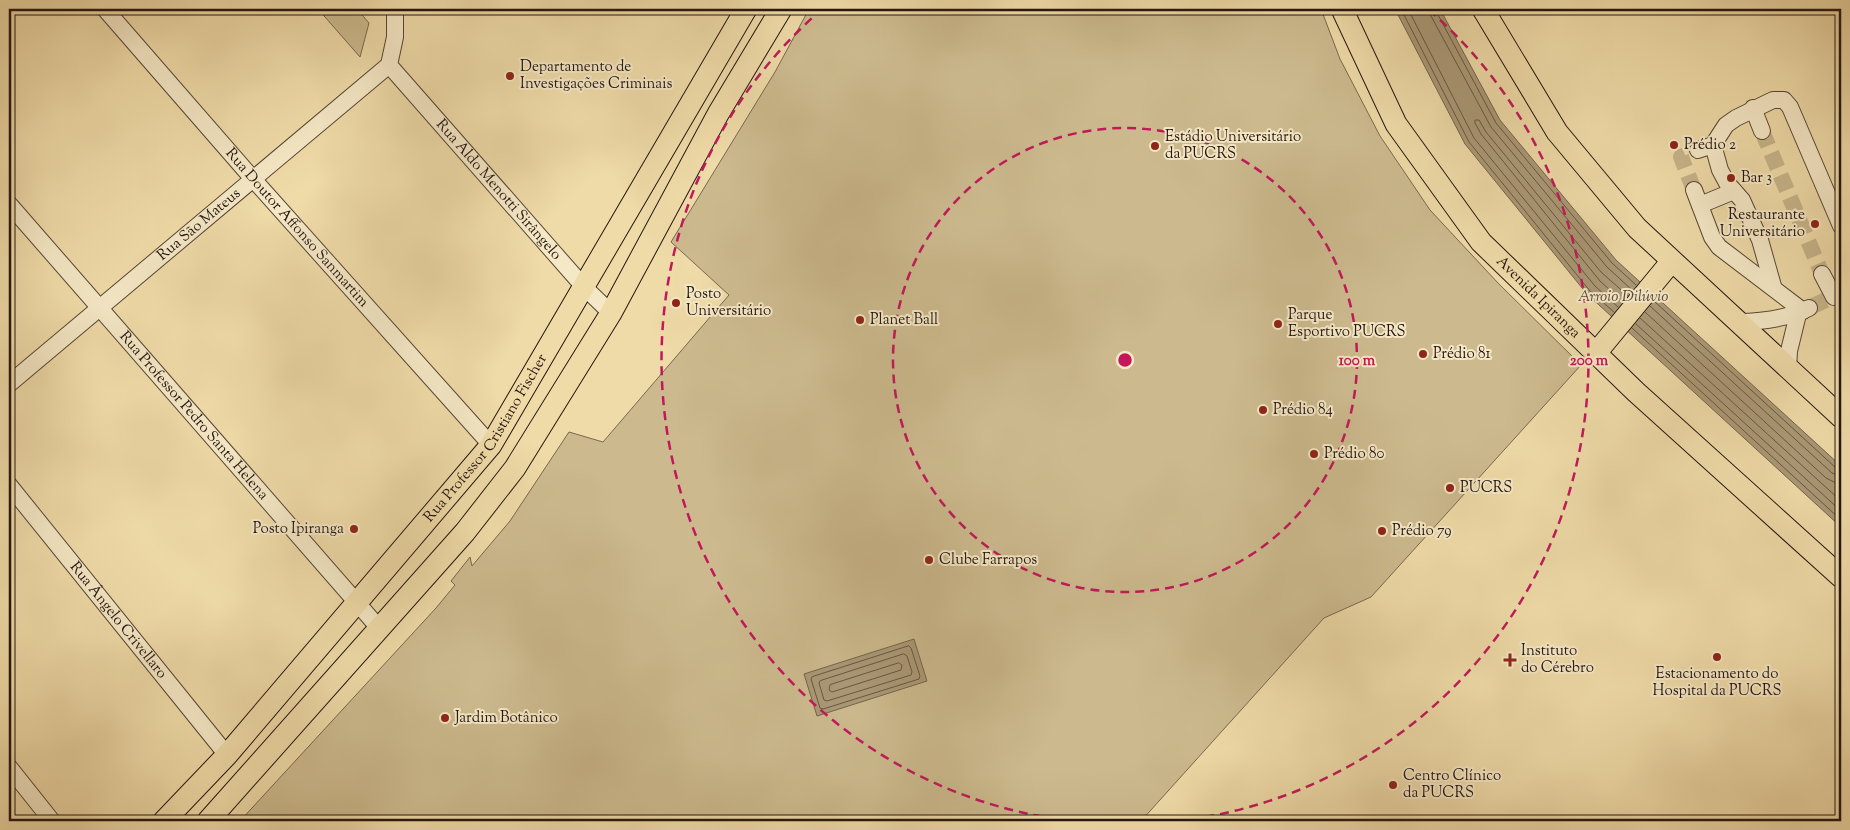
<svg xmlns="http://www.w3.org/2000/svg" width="1850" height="830" font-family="'Sorts Mill Goudy',serif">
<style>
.green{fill:#ccba8e;stroke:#786850}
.water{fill:#aa9875;stroke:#74644d}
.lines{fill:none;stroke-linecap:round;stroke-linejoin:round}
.shore{stroke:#675743;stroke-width:1}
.minor-tunnel{stroke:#c6b48a;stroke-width:16;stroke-dasharray:16 8;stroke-linecap:butt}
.minor-casing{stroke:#574737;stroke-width:18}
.major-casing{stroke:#241611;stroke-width:23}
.minor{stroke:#f5e8c6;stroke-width:16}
.major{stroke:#efdba8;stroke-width:21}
.ring{fill:none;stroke:#c2185b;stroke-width:2.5;stroke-dasharray:9 6}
.poi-dot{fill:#8f2418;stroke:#f5e8c6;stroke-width:2}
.labels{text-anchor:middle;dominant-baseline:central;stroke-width:4;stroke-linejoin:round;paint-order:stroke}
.poi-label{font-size:15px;fill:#241611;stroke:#f5e8c6;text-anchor:start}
.street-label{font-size:15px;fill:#241611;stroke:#f5e8c6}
.water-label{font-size:16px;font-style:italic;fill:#5a4a39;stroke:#f5e8c6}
.centre{fill:#c2185b;stroke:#f5e8c6;stroke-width:2.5}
.ring-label{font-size:15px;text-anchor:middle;font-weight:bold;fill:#c2185b;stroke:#f5e8c6;stroke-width:4;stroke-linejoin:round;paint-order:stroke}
</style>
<rect width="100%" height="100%" fill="#efdba8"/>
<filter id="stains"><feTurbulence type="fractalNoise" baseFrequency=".004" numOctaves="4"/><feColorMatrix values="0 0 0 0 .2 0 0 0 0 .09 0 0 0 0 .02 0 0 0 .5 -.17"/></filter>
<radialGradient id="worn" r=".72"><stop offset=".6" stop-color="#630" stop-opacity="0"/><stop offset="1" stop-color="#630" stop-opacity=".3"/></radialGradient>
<path class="green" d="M318 9H357L369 23 360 57Z
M809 9H1321L1340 59 1380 136 1430 210 1498 283 1581 365 1371 597 1324 618 1141 821H240L436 608 455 585 451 581 470 557 472 566 510 521 569 432 603 442 729 295 671 242 775 72Z"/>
<path class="water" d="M1395 9H1440L1500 120 1616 260 1841 466V527L1587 294 1465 144Z
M914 639 927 681 817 716 804 674Z"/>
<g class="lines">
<path class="shore" d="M1401 9 1469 142 1590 291 1614 312
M1408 9 1474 138 1595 286 1618 307
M1430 9 1431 16 1491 127 1607 267 1632 290
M1436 9 1437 13 1496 123 1612 263 1636 285
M1654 301 1836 468 1841 469
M1623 302 1600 281 1481 134 1475 123V120H1479L1486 132 1601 272 1628 296
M1650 306 1832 473 1841 476
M1645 312 1826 478 1834 482 1841 483
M1640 318 1841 501
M1636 324 1841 511
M1632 328 1841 520
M909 646 911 648 920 676 919 679 823 709 820 708 811 679 812 677Z
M904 654 907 656 912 672 911 675 827 701 824 700 819 683 820 681Z
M899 663 902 665 901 670 832 692 829 690 830 685Z"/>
<path class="minor-tunnel" d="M1762 131 1822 274
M1694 190 1681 157 1698 150
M1811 307 1832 297"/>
<defs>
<g id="minor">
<path id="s1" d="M105 9 253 179 491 445"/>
<path id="s2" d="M389 65 584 287 611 313"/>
<path d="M389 65 395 37V9"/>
<path d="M1753 108 1762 131"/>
<path d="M1713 145 1720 170 1727 183 1742 200 1760 240 1773 286"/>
<path d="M1698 150 1713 145 1726 125 1736 118 1773 100H1784L1790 107 1841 226"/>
<path d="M1694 190 1712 237 1719 247 1803 311"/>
<path id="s3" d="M9 204 379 628"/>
<path d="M1700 205 1734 191"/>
<path d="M1822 274 1834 297"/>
<path d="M1737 322C1762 322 1786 319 1809 308"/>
<path d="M1788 369 1789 351 1798 314"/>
<path id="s4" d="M9 384 389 65"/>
<path id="s5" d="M9 485 227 755"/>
<path d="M9 767 52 821"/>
</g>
<g id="major">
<path id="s6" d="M1342 9 1396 124 1481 242 1636 392 1841 577"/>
<path d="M1483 9 1557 132 1637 228 1841 417"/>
<path d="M1596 353 1671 262"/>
<path id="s7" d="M164 821 227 755 491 445 746 9"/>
<path d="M208 821 465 532 515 468 611 313 718 114 781 9"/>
</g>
</defs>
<use href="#minor" class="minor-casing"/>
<use href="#major" class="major-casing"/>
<use href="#minor" class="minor"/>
<use href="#major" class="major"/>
</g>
<g class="ring">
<circle cx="1125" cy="360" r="232"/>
<path d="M1072 821A464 464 0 0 1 821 10M1429 10A464 464 0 0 1 1178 821"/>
</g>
<g class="poi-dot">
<circle cx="510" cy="76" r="5"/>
<circle cx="1674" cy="145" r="5"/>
<circle cx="1155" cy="146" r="5"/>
<circle cx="1731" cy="178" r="5"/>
<circle cx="1815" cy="224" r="5"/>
<circle cx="676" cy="303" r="5"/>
<circle cx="860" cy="320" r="5"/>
<circle cx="1278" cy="324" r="5"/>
<circle cx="1423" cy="354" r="5"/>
<circle cx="1263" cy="410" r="5"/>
<circle cx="1314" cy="454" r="5"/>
<circle cx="1450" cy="488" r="5"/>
<circle cx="354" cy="529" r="5"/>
<circle cx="1382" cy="531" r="5"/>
<circle cx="929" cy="560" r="5"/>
<circle cx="1717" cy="657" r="5"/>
<path d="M1507.5 652.5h5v5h5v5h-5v5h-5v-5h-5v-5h5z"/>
<circle cx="445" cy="718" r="5"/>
<circle cx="1393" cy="785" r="5"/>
</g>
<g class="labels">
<g class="poi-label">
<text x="520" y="67">Departamento de<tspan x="520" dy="17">Investigações Criminais</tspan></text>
<text x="1165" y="137">Estádio Universitário<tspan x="1165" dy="17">da PUCRS</tspan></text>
<text x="1684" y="145">Prédio 2</text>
<text x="1741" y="178">Bar 3</text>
<text x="1805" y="215" text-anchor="end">Restaurante<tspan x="1805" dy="17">Universitário</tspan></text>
<text x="686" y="294">Posto<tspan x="686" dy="17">Universitário</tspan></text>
<text x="1288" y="315">Parque<tspan x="1288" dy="17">Esportivo PUCRS</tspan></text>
<text x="870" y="320">Planet Ball</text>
<text x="1433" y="354">Prédio 81</text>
<text x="1273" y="410">Prédio 84</text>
<text x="1324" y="454">Prédio 80</text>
<text x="1460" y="488">PUCRS</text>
<text x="344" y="529" text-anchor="end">Posto Ipiranga</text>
<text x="1392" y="531">Prédio 79</text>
<text x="939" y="560">Clube Farrapos</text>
<text x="1521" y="651">Instituto<tspan x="1521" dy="17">do Cérebro</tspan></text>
<text x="1717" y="674" text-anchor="middle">Estacionamento do<tspan x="1717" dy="17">Hospital da PUCRS</tspan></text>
<text x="455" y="718">Jardim Botânico</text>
<text x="1403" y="776">Centro Clínico<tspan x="1403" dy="17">da PUCRS</tspan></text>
</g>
<g class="street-label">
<text stroke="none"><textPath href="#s2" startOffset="166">Rua Aldo Menotti Sirângelo</textPath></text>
<text stroke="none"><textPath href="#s4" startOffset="248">Rua São Mateus</textPath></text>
<text stroke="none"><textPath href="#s1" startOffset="291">Rua Doutor Affonso Sanmartim</textPath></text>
<text stroke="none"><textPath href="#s6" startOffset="352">Avenida Ipiranga</textPath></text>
<text stroke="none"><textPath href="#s3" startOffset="281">Rua Professor Pedro Santa Helena</textPath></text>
<text stroke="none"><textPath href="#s7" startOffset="501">Rua Professor Cristiano Fischer</textPath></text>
<text stroke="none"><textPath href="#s5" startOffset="174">Rua Ângelo Crivellaro</textPath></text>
</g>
<g class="water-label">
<text x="1623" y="297">Arroio Dilúvio</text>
</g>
</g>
<circle cx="1125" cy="360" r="8" class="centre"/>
<g class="ring-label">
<text x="1357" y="365">100 m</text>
<text x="1589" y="365">200 m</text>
</g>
<rect width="1850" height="830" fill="none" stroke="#efdba8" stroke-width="30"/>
<rect x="10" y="10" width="1830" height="810" fill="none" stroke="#241611" stroke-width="2.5"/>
<rect x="15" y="15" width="1820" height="800" fill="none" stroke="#241611"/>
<rect width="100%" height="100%" filter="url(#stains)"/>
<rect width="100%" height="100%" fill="url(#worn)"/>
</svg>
